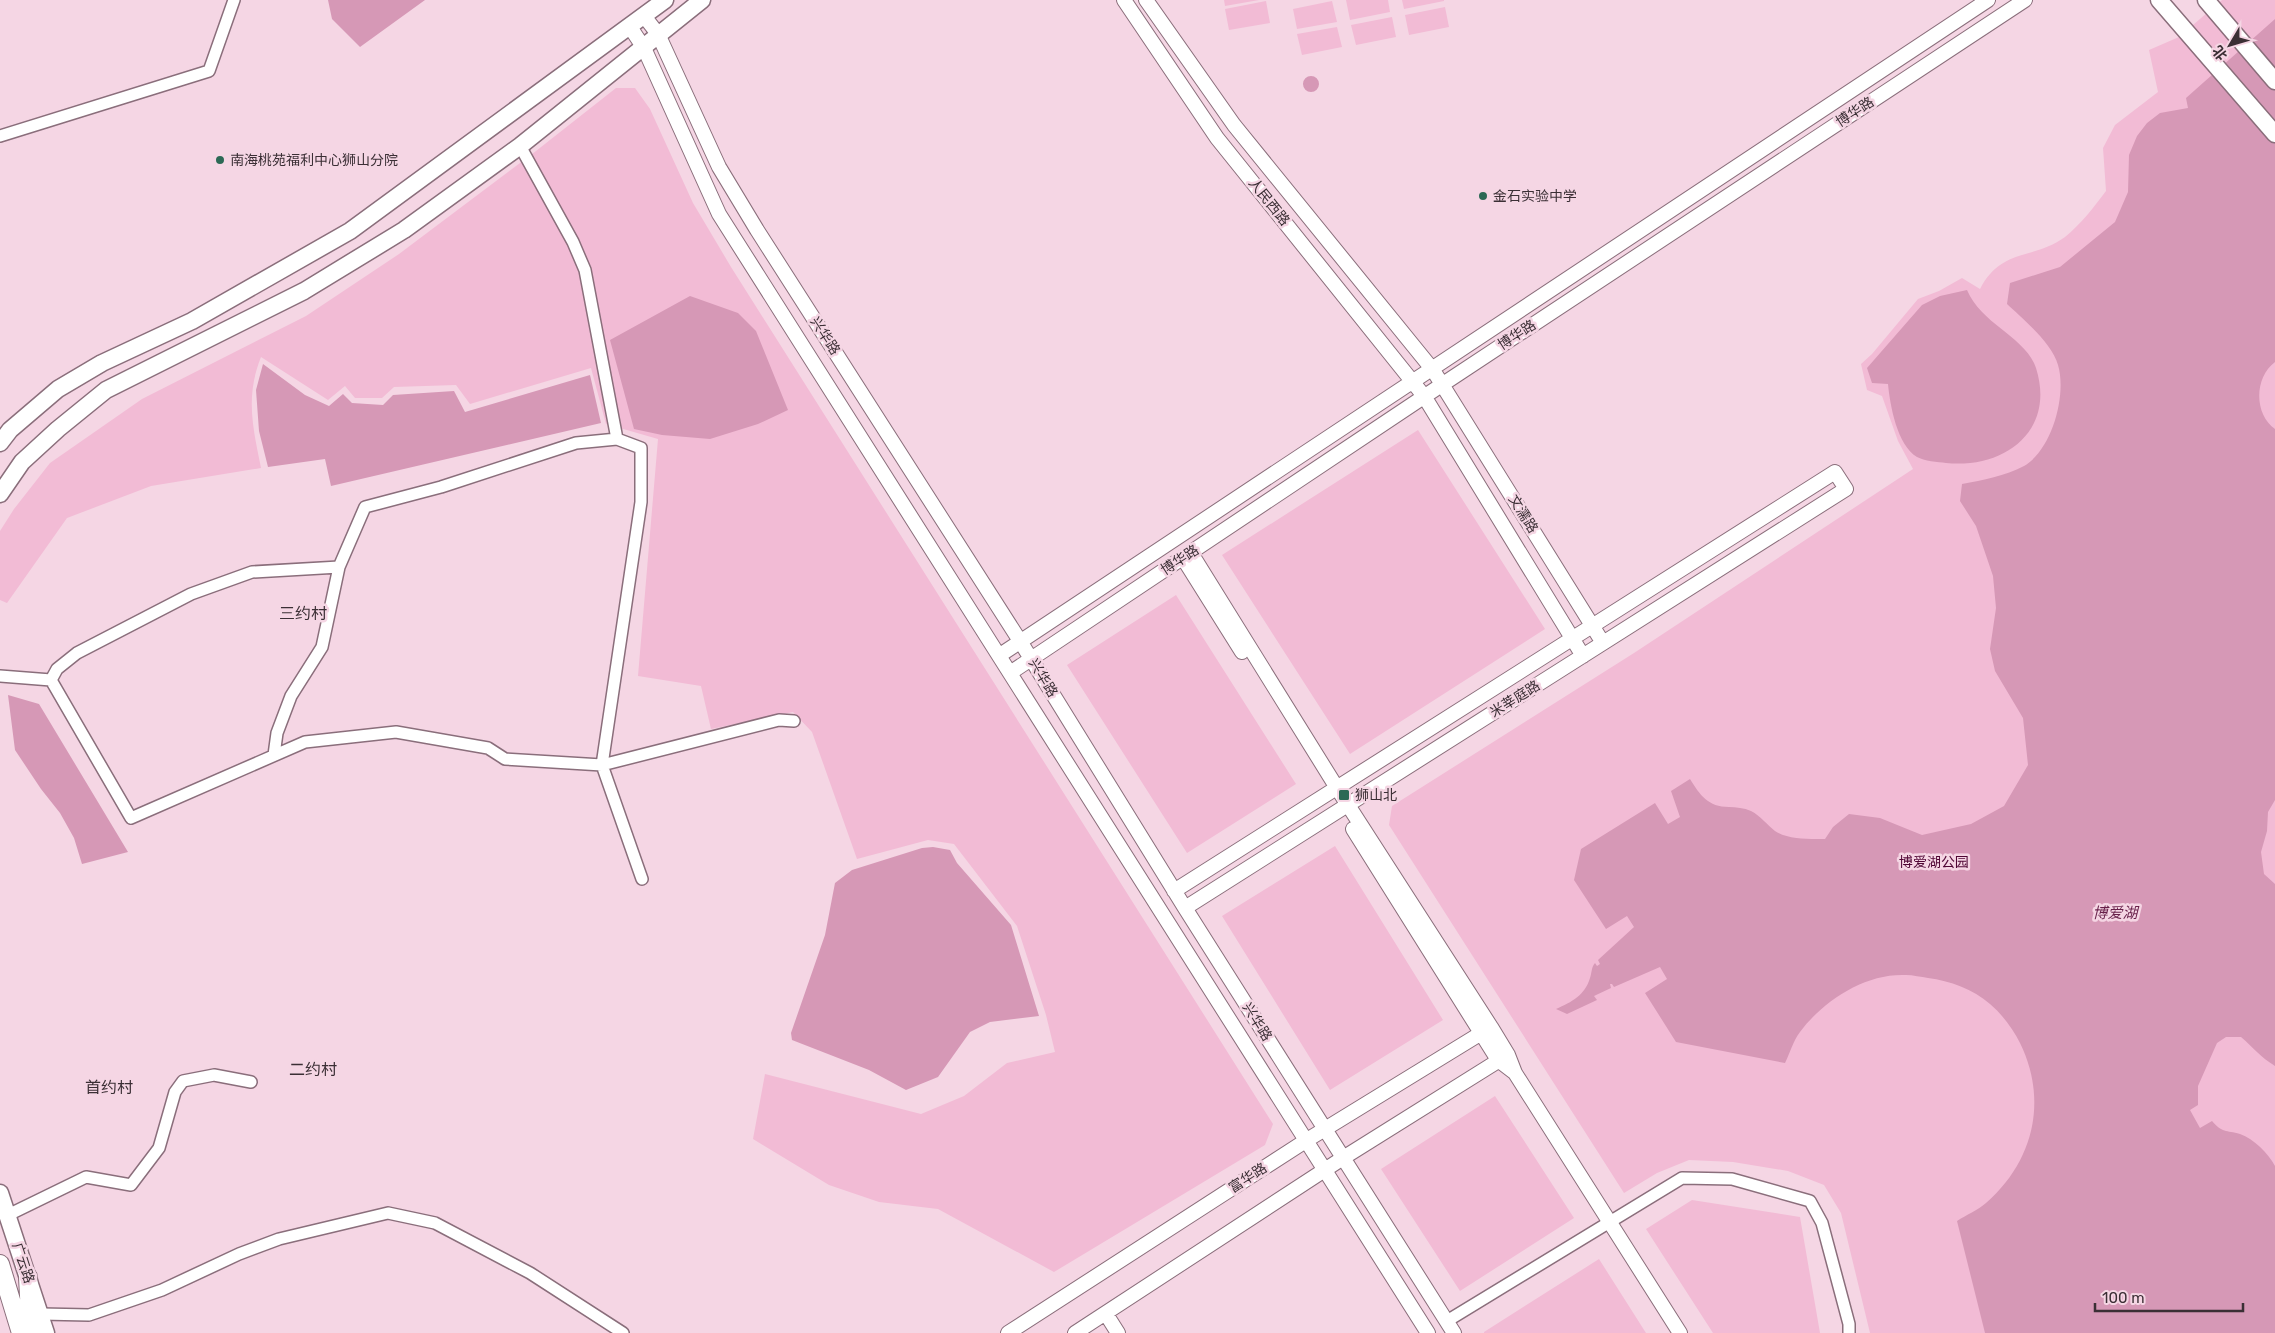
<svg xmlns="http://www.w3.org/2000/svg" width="2275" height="1333" font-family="Rubik,'Noto Sans SC',sans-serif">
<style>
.green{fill:#f2bbd5}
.water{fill:#d698b6}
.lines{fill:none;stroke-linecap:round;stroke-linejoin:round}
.minor-casing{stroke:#8a6e7b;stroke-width:14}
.tertiary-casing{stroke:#8a6e7b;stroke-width:16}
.secondary-casing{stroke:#8a6e7b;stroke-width:19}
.primary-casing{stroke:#8a6e7b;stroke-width:20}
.minor{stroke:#fff;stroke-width:11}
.tertiary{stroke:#fff;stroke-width:14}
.secondary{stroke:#fff;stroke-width:16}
.primary{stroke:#fff;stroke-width:18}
.poi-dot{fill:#2c6955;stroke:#f5d6e4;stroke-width:2}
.labels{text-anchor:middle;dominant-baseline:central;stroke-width:5;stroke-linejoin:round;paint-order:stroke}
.street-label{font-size:14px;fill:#3b2f35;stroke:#f5d6e4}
.poi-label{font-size:14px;fill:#3b2f35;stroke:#f5d6e4;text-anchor:start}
.park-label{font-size:14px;fill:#4f0534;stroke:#f5d6e4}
.water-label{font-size:15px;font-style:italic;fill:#671f49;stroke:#f5d6e4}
.quarter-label{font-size:16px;fill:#3b2f35;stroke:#f5d6e4}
</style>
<rect width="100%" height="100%" fill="#f5d6e4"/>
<path class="green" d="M1224 0H1259L1225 6Z
M1346 0H1388L1390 12 1350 20Z
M1402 0H1444V1L1404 9Z
M2222 0H2275V1333H1870L1841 1213 1824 1185 1788 1171 1733 1162 1689 1160 1657 1173 1624 1193 1389 825 1392 806 1634 653 1913 469 1898 441 1882 396 1867 390 1861 364 1872 354 1918 299 1939 291 1962 278 1980 289C2002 247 2034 260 2065 237 2081 224 2094 207 2106 191L2103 148 2115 125 2158 92 2149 50 2179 37Z
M1266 1 1270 23 1229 30 1225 9Z
M1332 1 1337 22 1297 29 1293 9Z
M1445 7 1449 27 1409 35 1405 15Z
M1392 17 1396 37 1356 45 1351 25Z
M1337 27 1342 47 1302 55 1297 34Z
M616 88H635L650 109 693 203 731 267 1273 1124 1265 1145 1054 1272 938 1209 879 1202 829 1185 753 1139 765 1074 921 1114 964 1096 1007 1063 1055 1052 1046 1015 1017 926 954 844 928 840 857 859 812 732 793 712 711 729 701 686 638 676 658 439 606 424 591 368 470 404 456 385 394 387 382 398H355L345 386 328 400 261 357C245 397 253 428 261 468L151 486 67 518 7 603 0 600V531L14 509 50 463 142 399 306 316 399 254 536 151Z
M1418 430 1545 629 1350 754 1222 555Z
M1176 595 1296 784 1187 853 1067 665Z
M1335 846 1443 1020 1330 1090 1222 916Z
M1495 1096 1574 1218 1460 1291 1381 1169Z
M1692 1200 1800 1217 1820 1333H1713L1646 1229Z
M1599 1259 1646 1333H1484V1332Z"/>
<path class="water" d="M328 0H425L360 47 332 19Z
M2275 19V362C2254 378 2254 414 2275 429V800L2268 812 2267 831 2261 852 2264 874 2275 884V1066C2260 1057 2254 1048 2241 1037H2226L2217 1043 2198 1086V1105L2190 1110 2200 1128 2212 1121C2222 1133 2226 1130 2240 1134 2254 1139 2268 1153 2275 1166V1333H1985L1957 1221C1966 1215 1978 1210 1986 1203 2034 1161 2048 1100 2020 1043 2013 1029 2002 1014 1990 1004 1973 989 1950 981 1928 978 1921 977 1913 975 1906 975 1865 973 1823 1001 1800 1032 1793 1041 1790 1053 1785 1063L1676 1042 1645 993 1667 979 1660 967 1614 987 1612 984H1610L1611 988 1594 996 1597 1000 1567 1014 1556 1009C1572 1002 1585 995 1590 978 1592 972 1591 968 1595 963L1597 966 1600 964 1598 960 1634 927 1627 916 1606 929 1574 880 1581 849 1655 803 1668 824 1680 817 1671 791 1690 779C1700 795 1708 807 1729 807 1736 807 1744 808 1751 811 1761 816 1767 825 1775 831 1788 840 1810 839 1825 839L1833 827 1849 814 1880 818 1922 835 1971 824 2004 806 2028 765 2023 718 1995 671 1990 649 1996 608 1993 576 1976 526 1960 501 1962 484C1983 480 2005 476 2024 466 2052 450 2067 395 2058 365 2052 343 2023 319 2007 304L2010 283 2060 267 2115 222 2128 192 2129 155 2137 136 2147 123 2160 113 2188 108 2186 98Z
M1303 84a8 8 0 1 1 16 0a8 8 0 1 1-16 0Z
M1967 290C1982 325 2026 337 2036 368 2056 431 2004 469 1946 463 1938 462 1924 461 1917 457 1897 445 1890 405 1888 384L1872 383 1867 368 1922 305 1940 296Z
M690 296 738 313 756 331 788 410 758 424 710 439 662 435 634 429 610 340Z
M263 364 305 395 329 406 343 394 352 403 383 405 393 395 454 391 465 412 590 375 601 423 331 486 325 459 268 467 259 431 256 390Z
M8 695 39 704 128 852 82 864 74 838 60 813 41 789 15 750Z
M933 847 950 850 957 863 1011 925 1039 1016 990 1022 970 1032 938 1077 906 1090 869 1070 792 1040 791 1033 825 935 835 883 852 870 922 848Z"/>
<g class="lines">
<defs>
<path id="minor" d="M0 136 209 71 234 0
M520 146 573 242 585 270 617 439
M0 676 51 680
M51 680 131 818 305 742 396 732 488 748 505 759 602 765 641 502V448L617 439 576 443 441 487 365 507 339 567 322 647 291 696 277 733 274 755
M51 680 57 669 77 653 191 594 252 572 339 567
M642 879 602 765 779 720 794 721
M8 1215 86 1177 131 1185 159 1148 175 1092 183 1081 214 1075 251 1082
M41 1314 89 1315 162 1290 239 1254 279 1239 388 1213 435 1223 530 1273 623 1333
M1447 1321 1682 1178 1732 1179 1810 1201 1822 1223 1849 1324V1333"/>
<path id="tertiary" d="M1124 0 1217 138 1424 396 1583 656
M1146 0 1234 125 1433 370 1603 643
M644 16 658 34 719 167 757 230 1020 641 1185 908 1454 1333
M630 27 644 48 719 214 1428 1333
M1191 553 1337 788 1491 1027 1508 1055 1515 1073 1680 1333
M1183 558 1242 652
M1000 655 1988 0
M1010 673 1443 384 2025 0
M1353 829 1498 1060 1515 1073
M1174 891 1835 472 1846 489 1185 908
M1106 1314 1118 1333
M1008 1333 1307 1140 1488 1029
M1075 1333 1343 1158 1506 1056"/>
<path id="secondary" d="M2159 0 2275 134
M2206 0 2275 81
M0 443 10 430 58 389 102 363 192 321 350 231 665 0
M0 494 22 462 58 429 106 390 304 291 404 230 520 146 702 0
M0 1193 46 1333"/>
<path id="primary" d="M0 1264 21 1333
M28 1277 31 1333"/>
</defs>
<use href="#minor" class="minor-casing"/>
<use href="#tertiary" class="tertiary-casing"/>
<use href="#secondary" class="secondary-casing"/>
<use href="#primary" class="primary-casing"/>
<use href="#minor" class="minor"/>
<use href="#tertiary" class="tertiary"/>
<use href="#secondary" class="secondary"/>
<use href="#primary" class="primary"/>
</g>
<g class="poi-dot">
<circle cx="220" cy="160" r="5"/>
<circle cx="1483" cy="196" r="5"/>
<rect x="1338" y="789" width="12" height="12" rx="2.5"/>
</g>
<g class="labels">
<g class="street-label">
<text transform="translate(1855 112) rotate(-33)">博华路</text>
<text transform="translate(1269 202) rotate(51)">人民西路</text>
<text transform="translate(1517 335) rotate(-33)">博华路</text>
<text transform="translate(825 336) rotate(57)">兴华路</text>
<text transform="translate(1523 514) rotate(58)">文濡路</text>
<text transform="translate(1180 560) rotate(-33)">博华路</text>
<text transform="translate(1043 678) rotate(59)">兴华路</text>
<text transform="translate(1515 699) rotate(-32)">米莘庭路</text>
<text transform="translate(1257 1022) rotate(58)">兴华路</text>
<text transform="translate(1248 1178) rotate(-33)">富华路</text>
<text transform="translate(23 1263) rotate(72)">广云路</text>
</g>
<g class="poi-label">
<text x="230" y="160">南海桃苑福利中心狮山分院</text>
<text x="1493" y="196">金石实验中学</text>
<text x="1355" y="795">狮山北</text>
</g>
<g class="park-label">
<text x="1934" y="862">博爱湖公园</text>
</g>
<g class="water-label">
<text x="2115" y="913">博爱湖</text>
</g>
<g class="quarter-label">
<text x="303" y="613">三约村</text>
<text x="313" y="1069">二约村</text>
<text x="109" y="1087">首约村</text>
</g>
</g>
<g transform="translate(2230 45) rotate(232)" stroke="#f5d6e4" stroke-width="4" paint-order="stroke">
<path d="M0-4L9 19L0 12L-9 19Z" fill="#3b2f35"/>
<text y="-8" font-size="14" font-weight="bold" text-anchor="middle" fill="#3b2f35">北</text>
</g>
<path d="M2095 1303v8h148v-8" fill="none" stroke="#3b2f35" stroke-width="2.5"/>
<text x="2102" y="1303" font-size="15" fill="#3b2f35" stroke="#f5d6e4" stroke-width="4" paint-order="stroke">100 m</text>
</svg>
